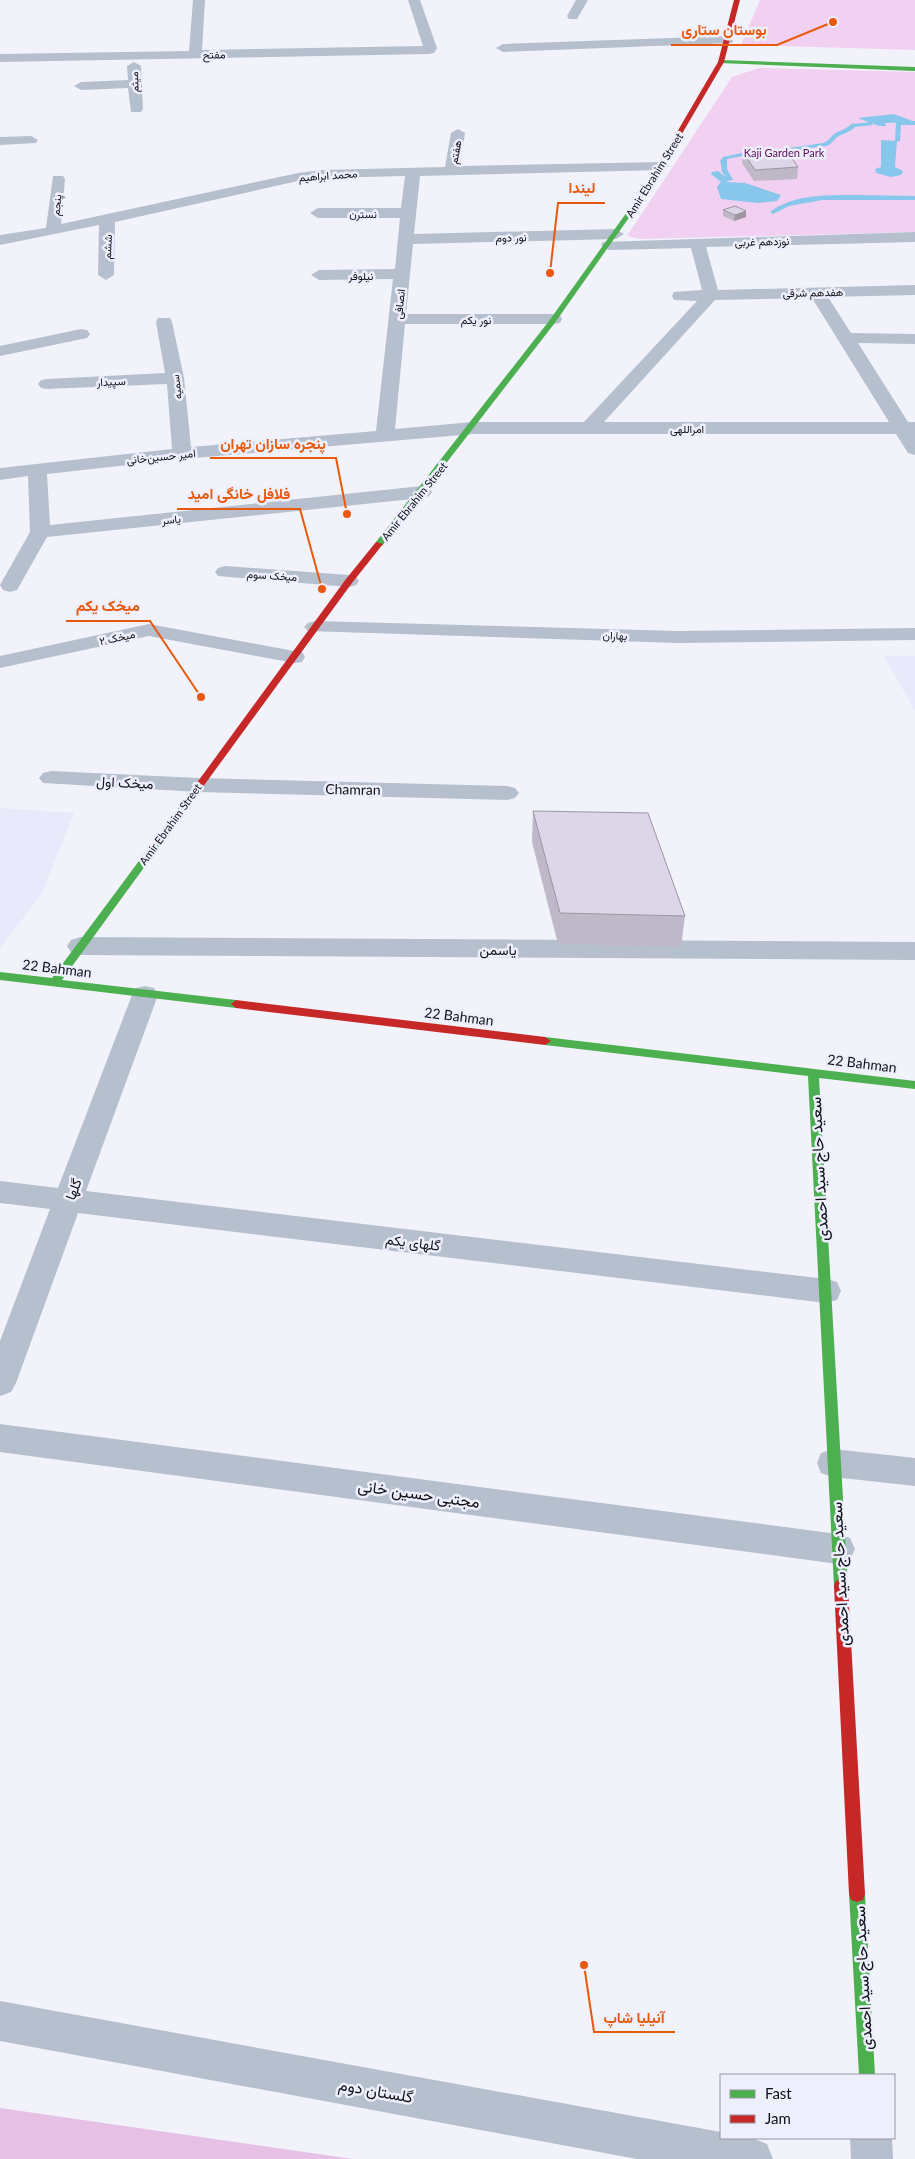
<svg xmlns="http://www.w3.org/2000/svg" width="915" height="2159" font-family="Lato,Vazirmatn,sans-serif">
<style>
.built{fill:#e8e9fb}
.green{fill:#f1d0f1}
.forest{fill:#e6c1e5}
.water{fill:#87c7eb}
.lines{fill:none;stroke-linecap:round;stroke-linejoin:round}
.stream{fill:#87c7eb;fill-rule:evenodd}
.street{fill:#b6bfce;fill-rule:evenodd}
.fast{fill:#4caf50;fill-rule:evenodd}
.jam{fill:#c62828;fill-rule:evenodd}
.wall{fill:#beb8c8}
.shaded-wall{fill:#9b96a2}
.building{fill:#ddd6e8;stroke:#9b96a2}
.labels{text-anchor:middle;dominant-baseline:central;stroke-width:5;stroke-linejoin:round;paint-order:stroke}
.far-street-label{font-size:11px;fill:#101016;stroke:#eeeffd}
.far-park-label{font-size:11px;fill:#5e0c59;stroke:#eeeffd}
.street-label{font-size:14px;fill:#101016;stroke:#eeeffd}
.near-street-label{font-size:16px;fill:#101016;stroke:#eeeffd}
.leader{fill:none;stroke:#e8590c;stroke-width:2}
.callout-dot{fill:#e8590c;stroke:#eeeffd;stroke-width:2}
.callout-label{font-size:15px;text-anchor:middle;font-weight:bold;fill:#e8590c;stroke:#eeeffd;stroke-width:5;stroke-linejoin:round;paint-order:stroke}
</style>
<rect width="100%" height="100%" fill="#f2f2fa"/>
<path class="built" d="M884 656H915V711Z
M0 808 74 813 41 895 0 948Z"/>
<path class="green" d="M760 0H915V50L741 45Z
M759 68 915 72V232L639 239 627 236 732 77Z"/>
<path class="forest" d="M0 2108 353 2159H0Z"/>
<path class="water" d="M894 114 915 122 885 123 886 126H879L858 118Z
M881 140 897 141 895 167 903 171 901 175 891 177 876 173 875 169 881 167Z
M718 171 728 179 727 182 745 183 781 195 777 201 758 203 721 199 717 187 721 182 711 174 712 172Z"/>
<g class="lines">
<path class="stream" d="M915 121V125H901L900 141 895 142 896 122Z
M871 122 873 125 855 127C850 133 842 133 836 138 832 142 832 144 826 146L772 153 769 151 823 143C828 141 829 139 833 135 839 130 846 130 851 124Z
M756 150 758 151V153L727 159V169L733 180 728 181 721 170 722 169 720 161 723 157Z
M861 195 915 196V200H822L789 206 773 214 770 212C794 193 833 195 861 195Z"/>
<path class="street" d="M193 0H205L202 50 423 46 408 0H420L437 48 434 53 429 54 0 62V54L189 51Z
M576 0H588L577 19H569L567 16Z
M727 36 733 40 732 43 503 52 496 48 503 44Z
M134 62 141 66 143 109 141 112H131L128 88 81 90 74 86 81 82 128 80 127 66Z
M458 129 465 133 460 166 662 162 669 166 662 170 420 176 414 234 616 229 624 234 616 239 413 244 406 314H554L560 315 562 319 560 323 554 324H405L395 429 473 422H584L697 301 674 300 672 296 674 292 702 290 691 248 609 250 601 245 603 242 915 232V242L706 247 718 290 915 285V295L828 297 851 333 915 334V344L858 343 908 422H915V455L908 453 896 434H473L182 459 47 474 50 525 422 486 429 488 432 492 429 496 422 498 47 537 17 590 10 592 3 590 0 585 30 532 28 476 0 480V468L172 449 167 384 47 389 41 388 38 384 41 380 47 379 165 373 156 322 158 318H170L172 322 184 378 191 447 376 431 393 279 319 280 311 275 319 270 395 269 400 218H318L310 213 318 208H401L405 176 322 178 298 181 115 222 114 275 106 280 98 275 99 225 0 245V235L46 228 53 176H63L65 179 61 224 298 173 322 170 445 167 451 133ZM812 298 889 422H604L715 300Z
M31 136 38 140 36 143 0 145V137Z
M81 329 87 330 90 334 87 338 0 356V346Z
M225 566 349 575 356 577 359 581 356 585 349 587 218 576 215 572 218 568Z
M315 621 678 631 915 628V640L678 643 308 631 304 627 308 623Z
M149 624 294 651 302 652 305 657 302 662 294 663 149 636 0 668V656Z
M51 771 199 778 507 786 515 788 519 793 515 798 507 800 199 792 43 783 39 778 43 773Z
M80 937 915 942V960L80 955 71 952 67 946 71 940Z
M145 986 154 988 158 995 86 1191 826 1279 837 1282 841 1291 837 1300 826 1303 78 1213 16 1383 11 1392 0 1396V1341L50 1209 0 1203V1181L58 1188 132 995 136 988Z
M0 1424 838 1534 850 1538 855 1549 850 1560 838 1564 0 1452Z
M833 1449 915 1458V1486L833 1477 821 1473 817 1463 821 1453Z
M0 2001 721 2132V2138H752L767 2144 773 2159H637L0 2041Z
M850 2138H892L893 2159H851Z"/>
<path class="fast" d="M721 60 915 67V71L719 63Z
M647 184 652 185 554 324 382 546H376V542L549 321Z
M191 794 196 797 194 799 62 980 236 1000 241 1004 240 1007 236 1008 0 980V972L52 978 188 795Z
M545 1037 915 1081V1089L819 1078 848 1586 846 1591 841 1593 836 1591 834 1586 808 1076 545 1045 539 1041Z
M857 1886 863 1888 865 1894 875 2075H859L849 1894 851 1888Z"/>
<path class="jam" d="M734 0H740L724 62 652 185 647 186 646 185 718 62Z
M376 542 383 544 352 583 194 799H188L186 797 188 795 346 579Z
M236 1000 545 1037 551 1041 545 1045 236 1008 231 1004Z
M841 1579 846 1581 848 1586 865 1894 863 1900 857 1902 851 1900 849 1894 834 1586 836 1581Z"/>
</g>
<path class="wall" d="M743 152 798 167 797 179 754 181 742 163Z
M723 210 746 211V217L734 221 723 216Z
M533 811 685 916 681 947 558 944 532 842Z"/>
<path class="shaded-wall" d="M746 211V217L734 221 735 215Z"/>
<path class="building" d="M786 150 798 167 755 170 743 152Z
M735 206 746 211 735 215 723 210Z
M533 811 648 813 685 916 560 913Z"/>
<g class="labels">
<g class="far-street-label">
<text transform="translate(214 54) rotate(-1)">مفتح</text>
<text transform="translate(134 82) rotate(-92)">میثم</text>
<text transform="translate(455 152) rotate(-80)">هفتم</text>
<text transform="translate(328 175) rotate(-4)">محمد ابراهیم</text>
<text transform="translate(654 175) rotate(-58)">Amir Ebrahim Street</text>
<text transform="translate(56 205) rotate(-85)">پنجم</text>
<text x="363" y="213">نسترن</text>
<text transform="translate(511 237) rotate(-1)">نور دوم</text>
<text transform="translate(762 241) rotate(-1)">نوزدهم غربی</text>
<text transform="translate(107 247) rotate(-88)">ششم</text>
<text x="361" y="275">نیلوفر</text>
<text transform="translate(813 292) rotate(-1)">هفدهم شرقی</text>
<text transform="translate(399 304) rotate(-84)">انصافی</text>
<text x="476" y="319">نور یکم</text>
<text transform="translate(111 381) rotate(-3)">سپیدار</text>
<text transform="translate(176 387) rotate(-97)">سمیه</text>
<text x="687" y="428">امراللهی</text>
<text transform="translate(161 456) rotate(-6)">امیر حسین‌خانی</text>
<text transform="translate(414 501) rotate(-51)">Amir Ebrahim Street</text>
<text transform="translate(171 519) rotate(-6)">یاسر</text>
<text transform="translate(272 575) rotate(4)">میخک سوم</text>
<text transform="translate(615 635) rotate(2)">بهاران</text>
<text transform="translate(117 637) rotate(-12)">میخک ۲</text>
<text transform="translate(170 824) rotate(-54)">Amir Ebrahim Street</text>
</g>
<g class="far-park-label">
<text x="784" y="152">Kaji Garden Park</text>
</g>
<g class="street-label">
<text transform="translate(125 782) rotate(3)">میخک اول</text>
<text transform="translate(353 789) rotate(1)">Chamran</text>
<text x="498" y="949">یاسمن</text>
<text transform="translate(57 968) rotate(7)">22 Bahman</text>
<text transform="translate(459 1016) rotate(7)">22 Bahman</text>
<text transform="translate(862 1063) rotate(7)">22 Bahman</text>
<text transform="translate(73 1189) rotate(-69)">گلها</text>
<text transform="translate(413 1242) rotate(7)">گلهای یکم</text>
</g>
<g class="near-street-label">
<text transform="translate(818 1169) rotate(-93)">سعید حاج سید احمدی</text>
<text transform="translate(419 1493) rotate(8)">مجتبی حسین خانی</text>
<text transform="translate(839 1574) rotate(-93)">سعید حاج سید احمدی</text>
<text transform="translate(862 1978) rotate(-93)">سعید حاج سید احمدی</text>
<text transform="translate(376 2090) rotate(10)">گلستان دوم</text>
</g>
</g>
<path class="leader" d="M833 22L777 45H671M550 273L558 203H605M347 514L336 458H210M322 589L300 509H177M201 697L150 621H66M584 1965L594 2032H675"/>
<g class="callout-dot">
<circle cx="833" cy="22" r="5"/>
<circle cx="550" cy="273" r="5"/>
<circle cx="347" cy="514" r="5"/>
<circle cx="322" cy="589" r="5"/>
<circle cx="201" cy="697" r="5"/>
<circle cx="584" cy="1965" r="5"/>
</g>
<g class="callout-label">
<text x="724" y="35">بوستان ستاری</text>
<text x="582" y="193">لیندا</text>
<text x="273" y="449">پنجره سازان تهران</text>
<text x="239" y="499">فلافل خانگی امید</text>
<text x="108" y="611">میخک یکم</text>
<text x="634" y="2023">آنیلیا شاپ</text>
</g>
<rect x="720" y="2074" width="175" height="65" fill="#eeeffd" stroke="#9596a1"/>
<rect x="730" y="2090" width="25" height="8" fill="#4caf50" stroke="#9596a1"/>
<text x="765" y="2099" font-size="15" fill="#101016">Fast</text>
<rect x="730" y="2115" width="25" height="8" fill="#c62828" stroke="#9596a1"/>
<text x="765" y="2124" font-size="15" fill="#101016">Jam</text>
</svg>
